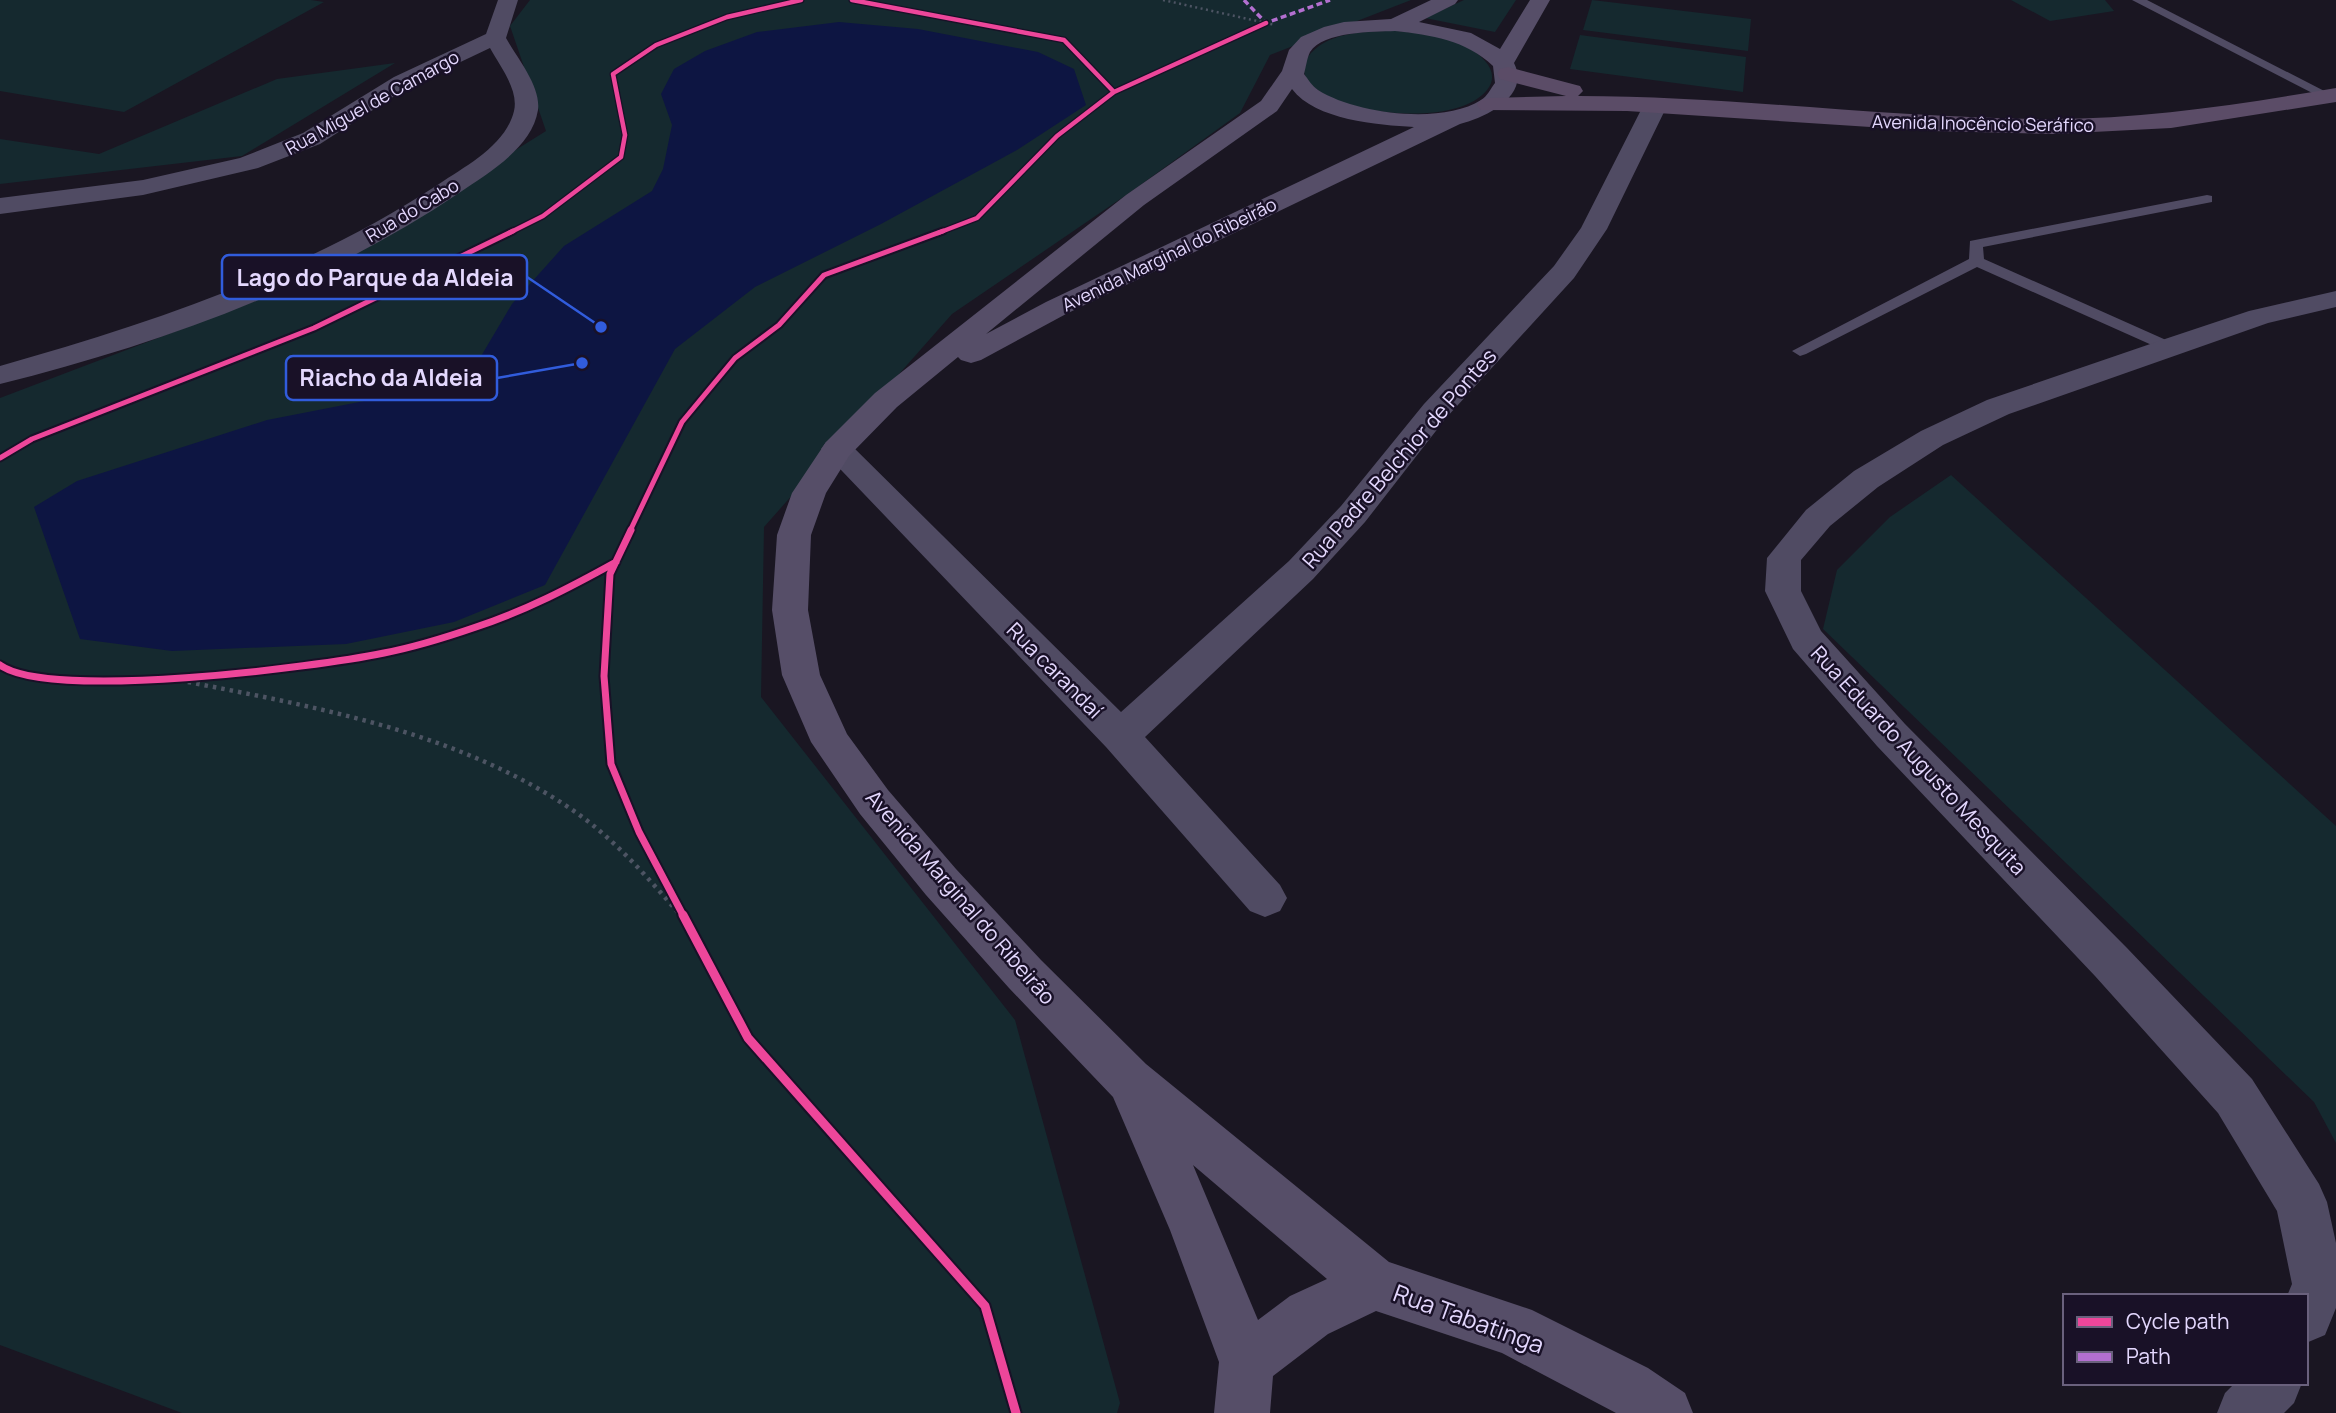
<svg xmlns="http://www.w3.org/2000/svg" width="2336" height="1413" font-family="Manrope,sans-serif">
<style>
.green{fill:#15292f}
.water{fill:#0d1542}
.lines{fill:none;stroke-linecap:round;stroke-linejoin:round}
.path-far2{stroke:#4d5463;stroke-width:2.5;stroke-dasharray:2 3.5;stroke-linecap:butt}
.path-far1{stroke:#4d5463;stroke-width:4.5;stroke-dasharray:3.5 5;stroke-linecap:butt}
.path{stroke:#4d5463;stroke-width:5;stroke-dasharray:4.5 7;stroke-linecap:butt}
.service{fill:#504b63;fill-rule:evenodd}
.minor{fill:#504b63;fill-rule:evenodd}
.secondary{fill:#564e68;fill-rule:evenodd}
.primary{fill:#5b4c67;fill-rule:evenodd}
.quiet{stroke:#b36fd0;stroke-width:3.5;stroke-dasharray:6 3.5;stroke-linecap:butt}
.cycleway-far3-casing{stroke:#191127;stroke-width:7}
.cycleway-far2-casing{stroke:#191127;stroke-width:9}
.cycleway-far1-casing{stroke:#191127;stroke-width:11}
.cycleway-casing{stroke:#191127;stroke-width:13}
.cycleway-far3{stroke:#ed469a;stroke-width:4.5}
.cycleway-far2{stroke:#ed469a;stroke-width:5}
.cycleway-far1{stroke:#ed469a;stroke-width:7}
.cycleway{stroke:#ed469a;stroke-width:9}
.labels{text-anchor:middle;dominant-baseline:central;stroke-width:5;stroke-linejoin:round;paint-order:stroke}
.far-street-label{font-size:18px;fill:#e4d8fe;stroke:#191127}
.street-label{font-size:21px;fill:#e4d8fe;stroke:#191127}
.near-street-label{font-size:24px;fill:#e4d8fe;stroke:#191127}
.leader{fill:none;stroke:#315cdc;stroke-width:2.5}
.callout-dot{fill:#315cdc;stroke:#191127;stroke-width:2.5}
.callout{fill:#191127;stroke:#315cdc;stroke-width:2.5}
.callout-label{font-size:23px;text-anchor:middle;font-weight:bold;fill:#e4d8fe}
</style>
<rect width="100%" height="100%" fill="#1a1622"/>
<path class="green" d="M0 0H311L324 2 124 112 0 91Z
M530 0H1411L1270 55 1240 113 1132 191 952 314 764 527 761 697 1015 1020 1120 1403 1117 1413H182L0 1345V398L305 282 546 131 510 26Z
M1464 0H1516L1495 32 1425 18Z
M1592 0 1751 19 1748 51 1583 30Z
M2011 0H2105L2114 11 2050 21Z
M1397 31C1426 34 1465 37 1485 61 1493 70 1495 80 1487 90 1448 139 1266 104 1311 53 1331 31 1370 31 1397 31Z
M1580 35 1746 57 1743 92 1570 69Z
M395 63 242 156 0 184V139L99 154 277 79Z
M1951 475 2336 826V1143L2314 1102 1823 629 1837 570 1890 517Z"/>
<path class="water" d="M839 22 918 29 1038 52 1074 69 1086 105 1017 150 881 224 755 287 675 349 545 585 454 622 346 644 172 651 80 639 34 507 77 481 267 420 426 389 477 363 512 304 564 246 652 191 663 169 672 125 661 94 674 69 705 51 757 32Z"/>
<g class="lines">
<path class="path-far2" d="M1163 0 1275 25"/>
<path class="path-far1" d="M163 677C303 705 451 728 571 809 614 838 648 878 682 917"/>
<path class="path" d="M680 915 688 924"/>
<path class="service" d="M2132 0H2147L2334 96 2328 100 2324 99Z
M2207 195 2212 196V202L1983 247 1984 259 2175 344 2177 347 2175 350H2163L1977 267 1806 354 1800 356 1792 351 1969 259 1970 241Z"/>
<path class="minor" d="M498 0H518L506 38C517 58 541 86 538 110 532 148 488 173 459 193 321 286 161 344 0 384V366C154 322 305 272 439 184 466 166 506 145 514 111 519 90 500 66 490 48L410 86 320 144 258 168 143 195 0 214V198L143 180 240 158 303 133 394 77 486 34Z
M1654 101 1662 103 1666 108 1607 229 1574 278 1446 418 1365 522 1313 579 1145 737 1280 885 1287 898 1280 911 1265 917 1250 911 1106 747 821 449 826 442 837 439 848 442 1121 712 1289 561 1341 506 1424 404 1554 266 1581 228 1642 108 1646 103Z
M2336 291V307L2268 323 2009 414 1943 445 1878 487 1830 526 1801 560V591L1821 631 1905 724 2127 948 2252 1079 2319 1184 2327 1202 2336 1243V1308L2325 1335 2306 1343V1296H2287L2292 1284 2277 1211 2218 1113 2095 976 1877 746 1793 649 1765 591 1767 558 1806 510 1854 471 1921 431 1987 400 2159 341 2249 311Z
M2235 1383H2302L2294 1403 2284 1413H2217L2225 1393Z"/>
<path class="secondary" d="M1431 0H1458L1455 4 1419 22 1471 33 1500 49 1530 0H1550L1514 63C1531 96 1485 118 1460 124L1066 314 981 360 971 363 961 360 958 357 897 407 849 456 826 493 811 535 808 610 820 675 847 734 888 790 956 869 1041 960 1146 1064 1389 1262 1532 1310 1648 1368 1685 1393 1693 1413H1616L1502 1353 1376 1311 1328 1334 1273 1376 1270 1413H1214L1219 1362 1170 1230 1113 1097 1009 988 926 895 860 814 811 742 782 675 772 610 777 535 792 493 826 442 875 393 1126 195 1261 101 1282 71 1289 50 1301 37 1324 27 1344 22 1391 19ZM1395 31C1431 35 1466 40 1493 66L1495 83C1491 88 1487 97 1481 100 1442 125 1356 114 1318 90 1312 86 1308 79 1304 74 1306 67 1307 58 1310 52 1324 31 1373 32 1395 31ZM1292 89C1315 120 1378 125 1414 127L1046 302 986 334 1144 205 1277 111ZM1193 1165 1327 1279 1290 1296 1258 1320Z"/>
<path class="primary" d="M1508 67 1580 86 1583 91 1578 96C1736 96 1893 119 2051 119 2148 119 2241 104 2336 88V102L2171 128 2054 134 1932 131 1627 111 1481 110 1477 105 1481 100 1489 98 1566 96 1500 79 1497 74 1500 69Z"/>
<path class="quiet" d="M1244 0 1266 23 1330 0"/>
<defs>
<path id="cycleway-far3" d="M852 0 1064 40 1114 92
M509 233 543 216 621 157 625 135 613 74 656 45 727 17 801 0
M938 233 977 218 1057 136 1114 92 1266 23"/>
<path id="cycleway-far2" d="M0 458 32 439 314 328 513 231
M630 531 682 422 735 358 779 325 824 275 943 231"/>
<path id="cycleway-far1" d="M631 530 610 574 604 676 611 764 639 832 684 917
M0 665C51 701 317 667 384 653 415 647 447 637 476 627 525 611 571 587 616 562"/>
<path id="cycleway" d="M683 915 748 1038 985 1306 1016 1413"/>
</defs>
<use href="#cycleway-far3" class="cycleway-far3-casing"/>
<use href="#cycleway-far2" class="cycleway-far2-casing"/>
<use href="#cycleway-far1" class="cycleway-far1-casing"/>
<use href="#cycleway" class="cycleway-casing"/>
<use href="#cycleway-far3" class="cycleway-far3"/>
<use href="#cycleway-far2" class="cycleway-far2"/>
<use href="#cycleway-far1" class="cycleway-far1"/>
<use href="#cycleway" class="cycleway"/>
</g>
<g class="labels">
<g class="far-street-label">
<text transform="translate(372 102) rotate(-29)">Rua Miguel de Camargo</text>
<text transform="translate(1983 123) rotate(1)">Avenida Inocêncio Seráfico</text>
<text transform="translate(412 210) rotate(-31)">Rua do Cabo</text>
<text transform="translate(1169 254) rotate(-26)">Avenida Marginal do Ribeirão</text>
</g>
<g class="street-label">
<text transform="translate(1399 458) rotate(-49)">Rua Padre Belchior de Pontes</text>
<text transform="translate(1055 670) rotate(45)">Rua carandaí</text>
<text transform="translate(1919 760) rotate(47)">Rua Eduardo Augusto Mesquita</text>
<text transform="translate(961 897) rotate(49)">Avenida Marginal do Ribeirão</text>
</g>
<g class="near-street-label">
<text transform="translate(1469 1318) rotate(20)">Rua Tabatinga</text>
</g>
</g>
<path class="leader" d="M601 327L527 277M582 363L497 378"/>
<g class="callout-dot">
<circle cx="601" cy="327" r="7"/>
<circle cx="582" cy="363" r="7"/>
</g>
<g class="callout">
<rect x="222" y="255" width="305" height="44" rx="7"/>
<rect x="286" y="356" width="211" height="44" rx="7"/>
</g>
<g class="callout-label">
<text x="375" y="286">Lago do Parque da Aldeia</text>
<text x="391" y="386">Riacho da Aldeia</text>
</g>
<rect x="2063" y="1294" width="245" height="91" fill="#191127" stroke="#6a617d" stroke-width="2"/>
<rect x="2077" y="1317" width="35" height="10" fill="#ed469a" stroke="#6a617d" stroke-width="2"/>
<text x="2126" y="1329" font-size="21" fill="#e4d8fe">Cycle path</text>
<rect x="2077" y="1352" width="35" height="10" fill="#b36fd0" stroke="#6a617d" stroke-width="2"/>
<text x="2126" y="1364" font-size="21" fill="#e4d8fe">Path</text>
</svg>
